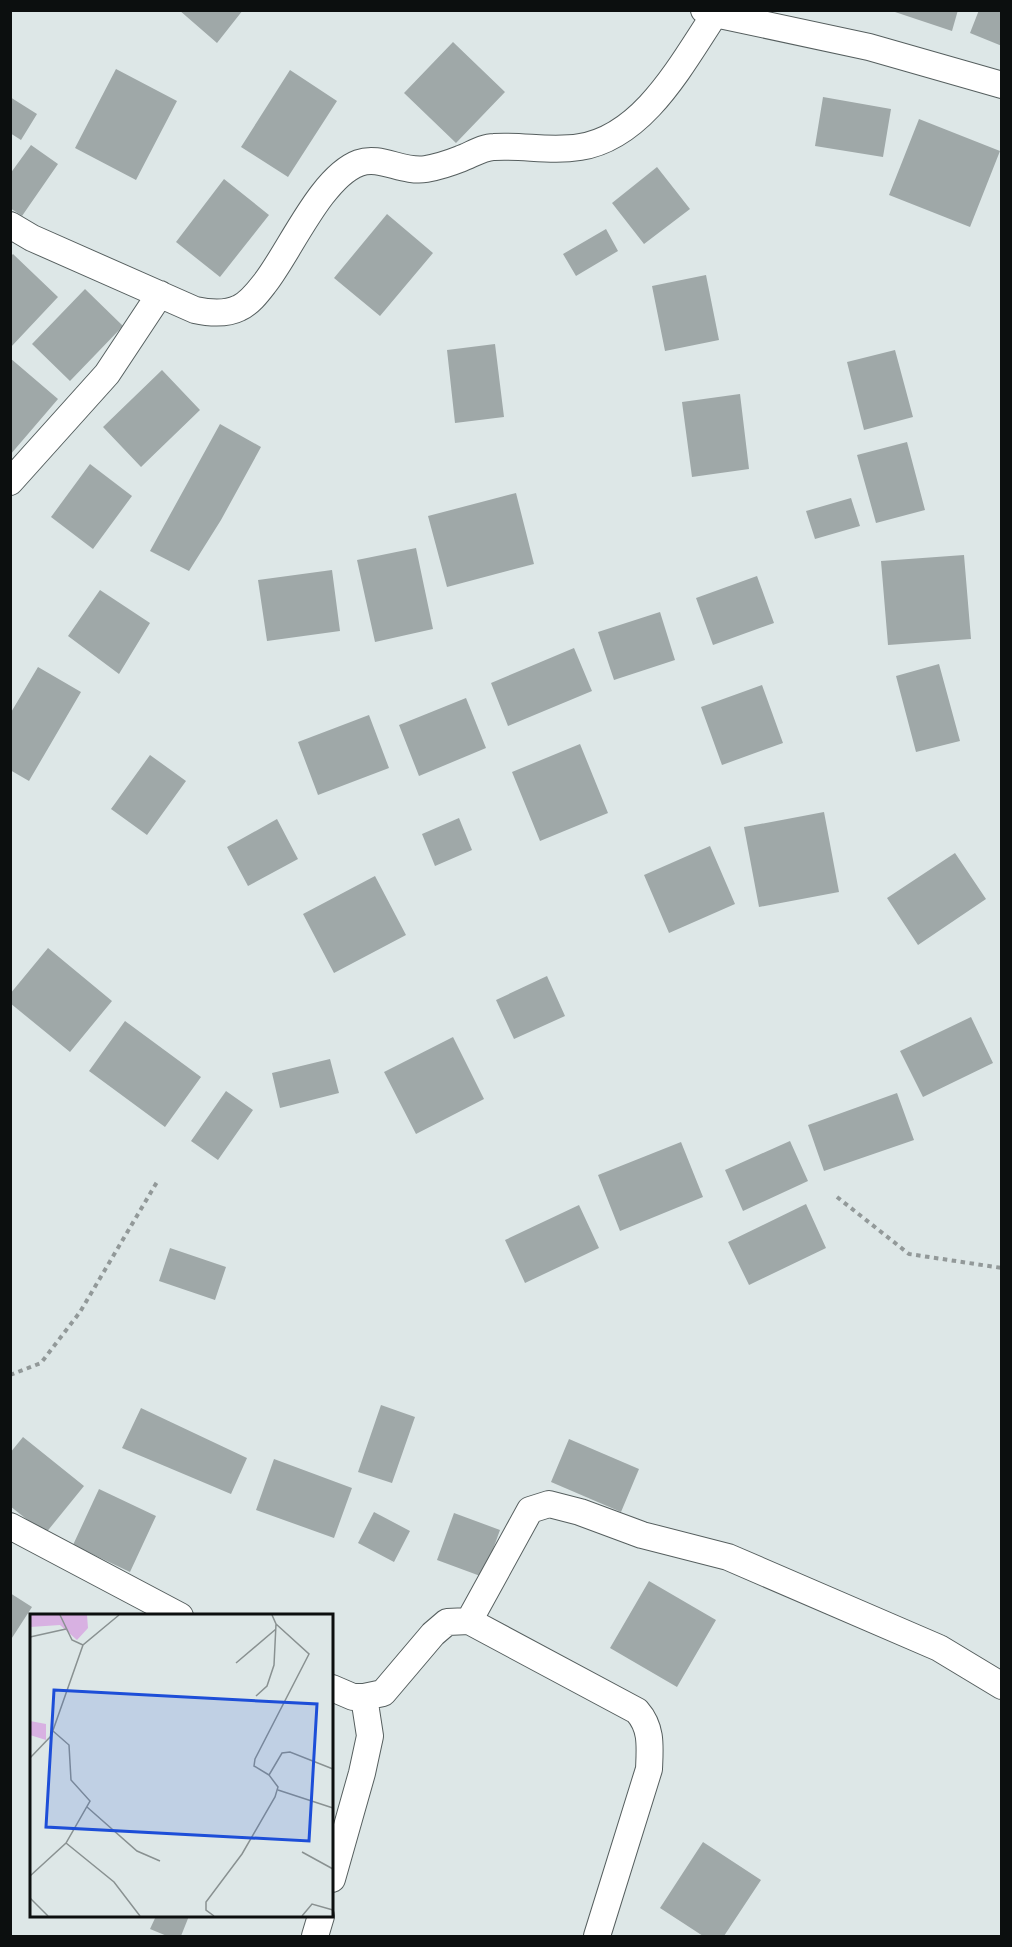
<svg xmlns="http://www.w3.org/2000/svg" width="1012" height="1947" font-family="'Fira Sans',sans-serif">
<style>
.building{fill:#9fa8a8}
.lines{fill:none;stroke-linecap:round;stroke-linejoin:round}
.minor-casing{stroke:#565f5f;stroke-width:28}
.path{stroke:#929999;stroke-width:4;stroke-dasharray:4.5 4.5;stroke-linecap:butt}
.minor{stroke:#fff;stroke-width:26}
.inset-road{fill:none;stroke:#899191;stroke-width:1.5}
.view{fill:#1d4ed8;fill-opacity:0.15;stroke:#1d4ed8;stroke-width:3}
.inset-edge{fill:none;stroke:#0c0f0f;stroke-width:3}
</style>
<rect width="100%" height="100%" fill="#dde7e7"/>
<path class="building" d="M179 10H243L217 43Z
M889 10H958L952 31Z
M979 10H1002V46L970 33Z
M453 42 505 92 456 143 404 93Z
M116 69 177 101 136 180 75 148Z
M290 70 337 101 288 177 241 147Z
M10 97 37 114 21 140 10 133Z
M823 97 891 109 883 157 815 146Z
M919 119 1000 151 970 227 889 195Z
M31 145 58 164 22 216 10 208V174Z
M657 167 690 209 644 244 612 203Z
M224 179 269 215 220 277 176 242Z
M387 214 433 253 380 316 334 278Z
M606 229 618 251 576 276 563 254Z
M13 254 58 297 10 348V257Z
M706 275 719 340 665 351 652 286Z
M85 289 123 326 70 381 32 344Z
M495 344 504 417 455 423 447 350Z
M895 350 913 417 864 430 847 362Z
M10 358 58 399 10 455Z
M162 370 200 410 141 467 103 427Z
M740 394 749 469 692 477 682 402Z
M220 424 261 447 221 520 189 571 150 551Z
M907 442 925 510 876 523 857 455Z
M90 464 132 496 93 549 51 517Z
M516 493 534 564 447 587 428 516Z
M851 498 860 526 815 539 806 511Z
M416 548 433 629 375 642 357 560Z
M964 555 971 639 888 645 881 561Z
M332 570 340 631 267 641 258 580Z
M757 576 774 623 713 645 696 598Z
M100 590 150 623 119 674 68 636Z
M660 612 675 660 614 680 598 632Z
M574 648 592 691 508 726 491 683Z
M939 664 960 741 916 752 896 676Z
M38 667 81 692 29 781 10 770V714Z
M762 685 783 743 722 765 701 707Z
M466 698 486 748 419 776 399 725Z
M369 715 389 768 318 795 298 742Z
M580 744 608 813 540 841 512 772Z
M150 755 186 781 147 835 111 809Z
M824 812 839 892 759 907 744 827Z
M459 818 472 850 435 866 422 834Z
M277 819 298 859 248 886 227 847Z
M710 846 735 904 669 933 644 875Z
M955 853 986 899 918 945 887 898Z
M375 876 406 935 334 973 303 914Z
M48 948 112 1001 70 1052 10 1003V994Z
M547 976 565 1016 514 1039 496 1000Z
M971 1017 993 1063 923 1097 900 1051Z
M125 1021 201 1077 165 1127 89 1071Z
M453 1037 484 1099 416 1134 384 1072Z
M330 1059 339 1093 280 1108 272 1073Z
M226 1091 253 1110 218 1160 191 1141Z
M897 1093 914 1140 824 1171 808 1125Z
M790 1141 808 1181 743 1211 725 1170Z
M681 1142 703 1197 620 1231 598 1175Z
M806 1204 826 1248 749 1285 728 1242Z
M579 1205 599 1248 525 1283 505 1240Z
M170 1248 226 1267 215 1300 159 1281Z
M381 1405 415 1417 392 1483 358 1472Z
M141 1408 247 1458 231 1494 122 1448Z
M23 1437 84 1486 45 1534 10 1506V1453Z
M569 1439 639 1469 621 1512 551 1482Z
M274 1459 352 1488 334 1538 256 1510Z
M99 1489 156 1516 130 1572 73 1545Z
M374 1512 410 1531 394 1562 358 1543Z
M454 1513 500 1530 483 1577 437 1560Z
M649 1581 716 1620 677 1687 610 1648Z
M10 1593 32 1607 10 1641Z
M703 1842 761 1880 724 1936H703L660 1908Z
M156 1916H189L181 1936H167L150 1929Z"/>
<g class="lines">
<defs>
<path id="minor" d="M704 10 715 14 869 47 1002 85
M10 225 32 238 195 310C209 313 225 315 239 308 250 303 258 292 265 283 290 251 321 177 359 163 380 155 403 173 426 169 437 167 450 163 460 159 471 155 483 147 494 147 523 145 551 152 580 147 644 137 682 63 715 14
M10 482 107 374 160 294
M10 1526 180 1616
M469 1621 530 1510 549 1504 580 1512 642 1535 728 1557 939 1648 1002 1686
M332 1688 353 1697H364L383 1693 433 1634 447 1622 469 1621 637 1711C652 1728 650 1746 649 1769L597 1936
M332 1879 362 1773 370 1736 364 1697
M315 1936 321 1916"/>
</defs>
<use href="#minor" class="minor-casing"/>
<path class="path" d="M837 1197 909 1254 1002 1268
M10 1375 41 1363 80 1312 157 1182"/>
<use href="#minor" class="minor"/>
</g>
<g transform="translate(30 1614)">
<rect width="303" height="303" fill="#dde7e7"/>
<path d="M0 1H57L58 14 47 26 30 11 0 13ZM0 107 16 110V126L0 121Z" fill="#d8b1e2"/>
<path class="inset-road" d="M30 1 42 26 53 31M0 23 36 15M206 49 246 15M226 82 237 72 244 51 246 10 242 1M0 144 21 122 53 31 89 1M239 161 224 152 225 145 279 40 246 10M248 176 303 194M57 193 107 237 130 247M36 229 84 268 110 302M272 238 303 255M0 262 36 229 60 187 41 166 39 131 23 117M0 284 18 302M184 302 176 296V288L212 240 245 183 248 173 239 161 252 139 260 138 303 155M272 302 282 290 303 296"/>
<path class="view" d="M24 76 287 90 279 227 16 213Z"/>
<rect width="303" height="303" class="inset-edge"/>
</g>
<rect width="1012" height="1947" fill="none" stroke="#0c0f0f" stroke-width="24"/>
</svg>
